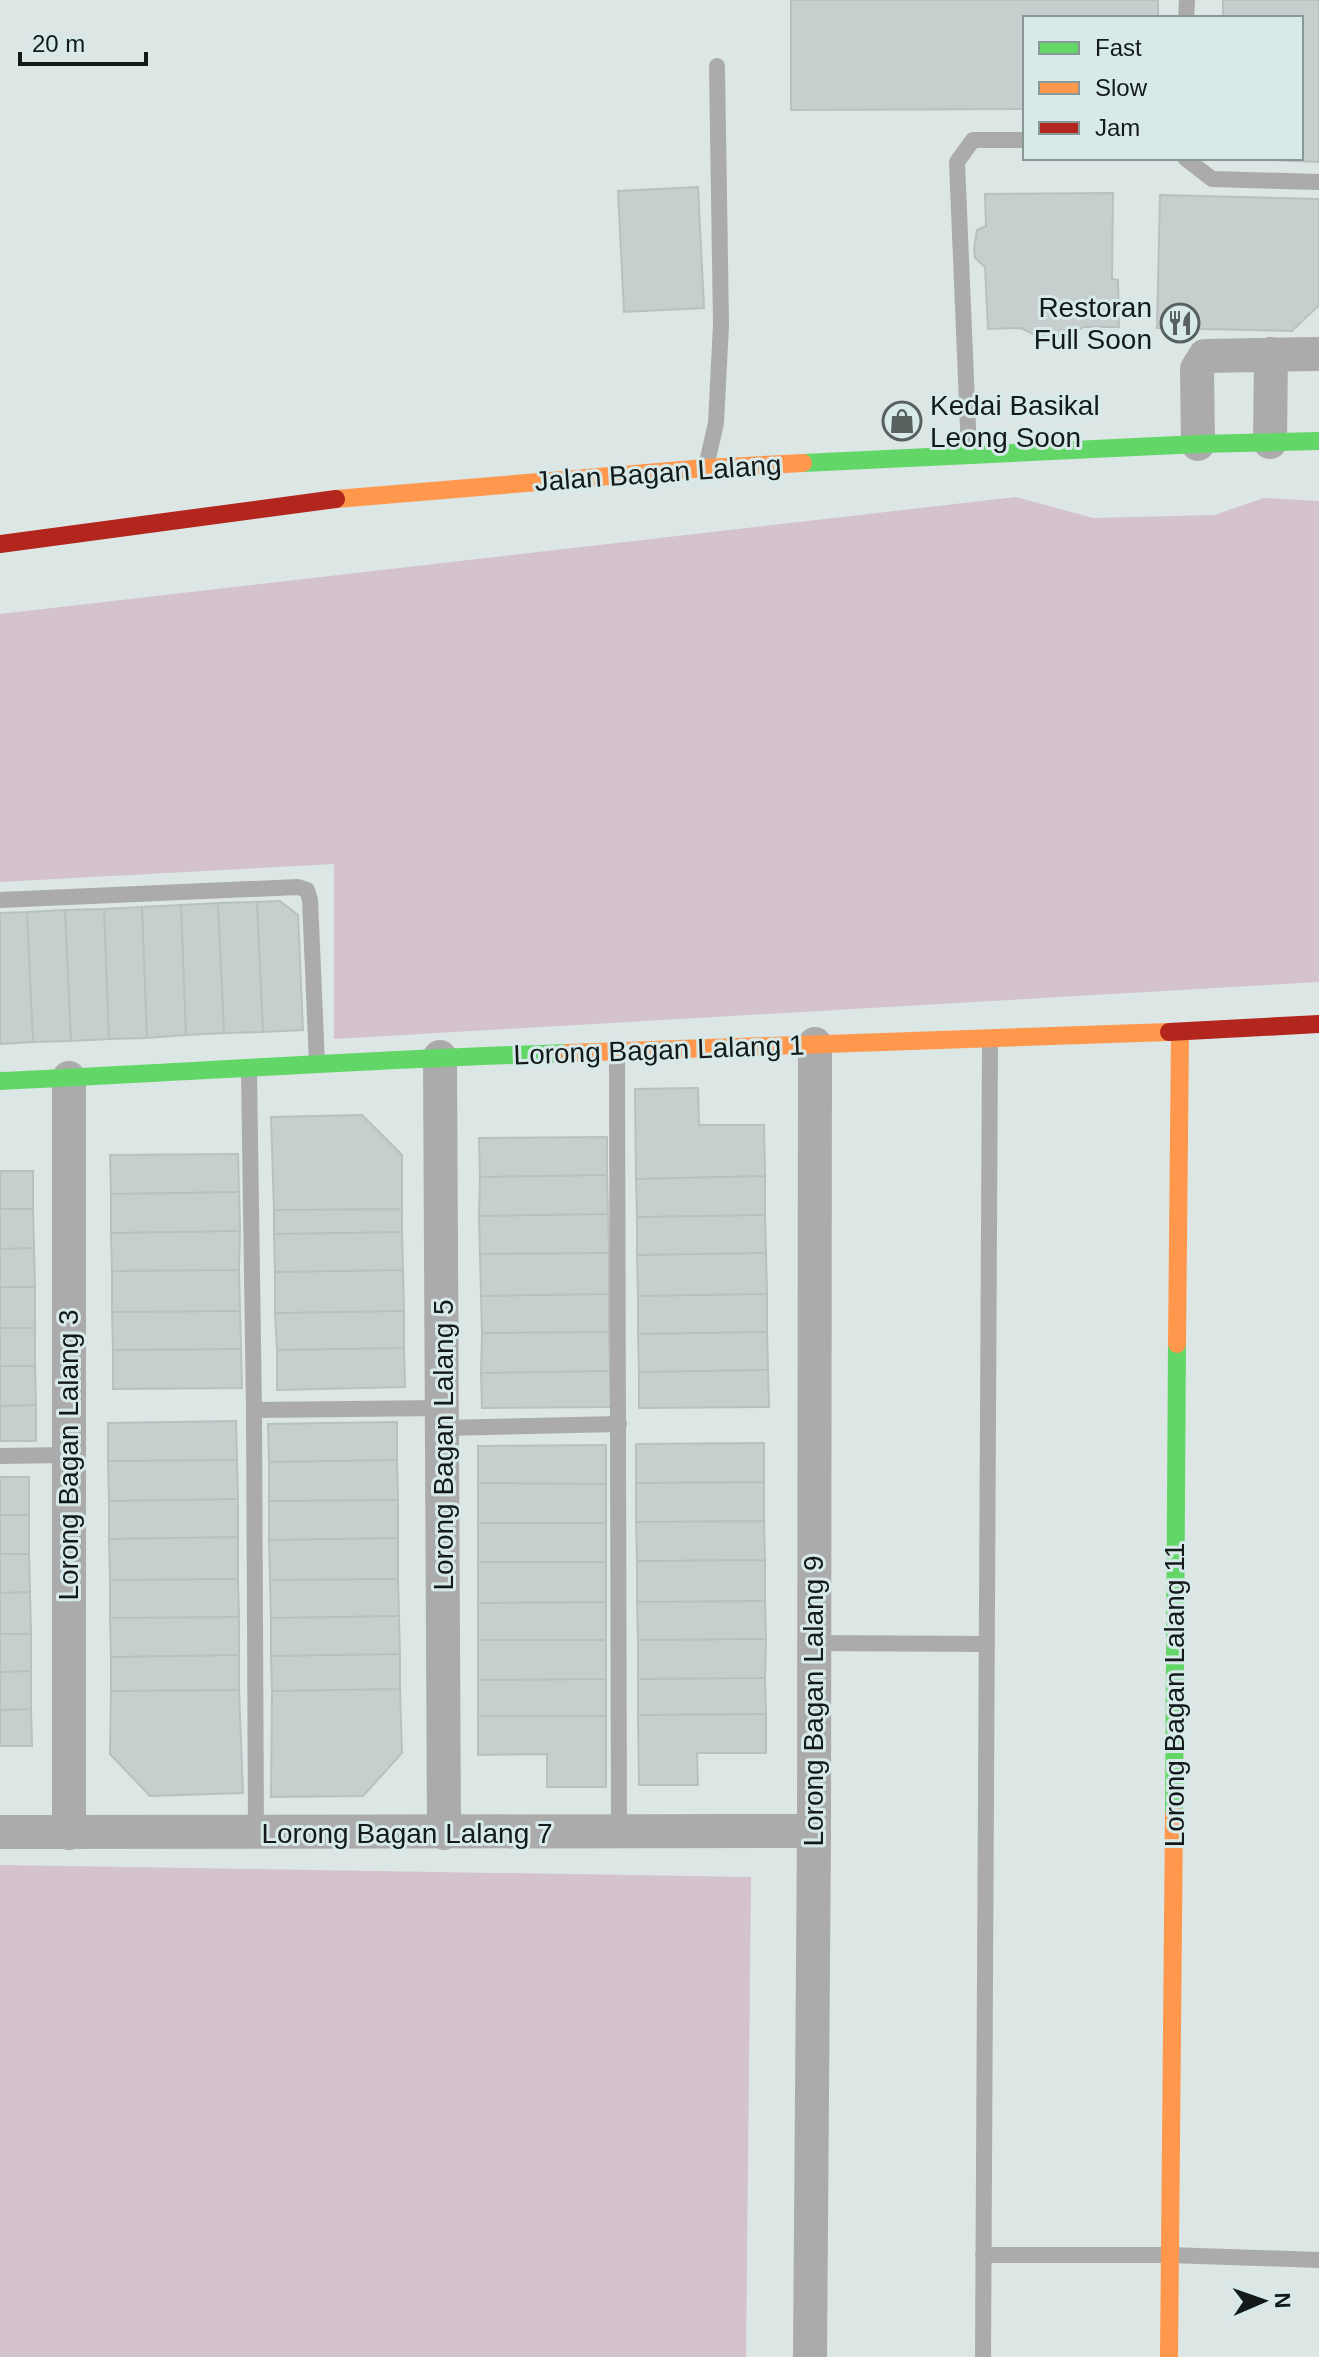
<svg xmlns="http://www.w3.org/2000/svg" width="1319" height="2357" font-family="Arial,sans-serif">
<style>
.green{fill:#d4c3cd}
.building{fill:#c6cfce;stroke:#b8c1c0;stroke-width:2}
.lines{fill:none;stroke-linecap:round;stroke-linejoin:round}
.lane{stroke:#acabac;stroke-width:16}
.street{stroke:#acabac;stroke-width:34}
.fast{stroke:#63d668;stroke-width:18}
.slow{stroke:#ff974d;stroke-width:18}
.jam{stroke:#b3261e;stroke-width:18}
.labels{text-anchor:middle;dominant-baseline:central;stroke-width:6;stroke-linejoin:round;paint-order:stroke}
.poi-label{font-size:28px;fill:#131a19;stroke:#d7eae9;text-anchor:end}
.street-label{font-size:28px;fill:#131a19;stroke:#d7eae9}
</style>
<rect width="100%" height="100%" fill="#dbe6e5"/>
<path class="green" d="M1016 497 1093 518 1214 515 1264 498 1319 501V982L334 1039V864L0 882V614Z
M0 1865 751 1877 746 2357H0Z"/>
<path class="building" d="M791 0H1158V18H1025V109L791 110Z
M1223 0H1319V162L1218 158H1301V18H1223Z
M698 187 704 308 624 312 618 191Z
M1113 193 1112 279 1118 280 1119 327H1083L1074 334 1049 337 1035 335 1021 328 988 329 985 267 975 258 974 249 977 230 986 226 985 194Z
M1160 195 1319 199V305L1292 331 1157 328Z
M280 901 298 915 303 1030 263 1032 257 902Z
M257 902 263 1032 224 1033 218 903Z
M218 903 224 1033 186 1035 181 905Z
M181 905 186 1035 147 1038 142 907Z
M142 907 147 1038 109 1039 104 909Z
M104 909 109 1039 71 1041 65 910Z
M65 910 71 1041 33 1042 27 912Z
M27 912 33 1042 0 1044V913Z
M698 1088 699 1125H764L765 1176 636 1179 635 1089Z
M362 1115 402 1155V1209L274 1210 271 1117Z
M607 1137V1175L480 1177 479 1138Z
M238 1154 239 1192 111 1194 110 1155Z
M0 1171H33V1209H0Z
M607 1175 608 1214 479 1216 480 1177Z
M765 1176V1215L637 1217 636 1179Z
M239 1192 240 1231 111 1233V1194Z
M0 1209H33L34 1248 0 1249Z
M402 1209V1232L274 1234V1210Z
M608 1214 609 1253 480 1254 479 1216Z
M765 1215 766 1253 637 1255V1217Z
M240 1231 239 1270 112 1271 111 1233Z
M402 1232 403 1270 275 1272 274 1234Z
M34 1248 35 1287H0V1249Z
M609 1253V1294L481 1296 480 1254Z
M766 1253 767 1294 638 1296 637 1255Z
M239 1270 240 1311 112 1312V1271Z
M403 1270 404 1311 275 1313V1272Z
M0 1287H35V1328H0Z
M609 1294V1332L482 1333 481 1296Z
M767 1294V1332L638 1334V1296Z
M240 1311 241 1349 113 1350 112 1312Z
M404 1311V1348L277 1350 275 1313Z
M0 1328H35V1366H0Z
M609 1332 610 1371 481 1373 482 1333Z
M767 1332 768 1370 639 1372 638 1334Z
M404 1348 405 1387 277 1390V1350Z
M241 1349 242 1388 113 1389V1350Z
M0 1366H35L36 1405 0 1406Z
M768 1370 769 1407 639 1408V1372Z
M610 1371 611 1407 482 1408 481 1373Z
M36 1405V1441H0V1406Z
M236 1421 237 1460 108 1461V1423Z
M397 1422V1460L269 1462 268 1424Z
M764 1443V1482L636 1483V1444Z
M606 1445V1484L478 1483V1446Z
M237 1460 238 1499 109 1501 108 1461Z
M397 1460 398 1500 269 1501V1462Z
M0 1477H29V1515H0Z
M764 1482V1521L636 1522V1483Z
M478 1483 606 1484V1523H478Z
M238 1499V1537L109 1539V1501Z
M398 1500V1538L269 1540V1501Z
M0 1515H29V1554H0Z
M764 1521 765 1560 637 1561 636 1522Z
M478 1523H606V1562H478Z
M238 1537V1579L110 1580 109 1539Z
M398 1538V1579L270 1580 269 1540Z
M0 1554H29L30 1592 0 1593Z
M765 1560V1601L637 1602V1561Z
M478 1562H606V1602L478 1603Z
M238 1579 239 1617 110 1618V1580Z
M398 1579 399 1616 271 1618 270 1580Z
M30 1592 31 1634H0V1593Z
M765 1601 766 1639 638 1640 637 1602Z
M606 1602V1640H478V1603Z
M399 1616 400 1654 271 1656V1618Z
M239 1617V1655L111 1657 110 1618Z
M0 1634H31V1671L0 1672Z
M766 1639 765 1678 638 1679V1640Z
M478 1640H606V1679L478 1680Z
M400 1654V1689L272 1691 271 1656Z
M239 1655V1690L111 1691V1657Z
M31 1671V1709L0 1710V1672Z
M765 1678 766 1714 638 1715V1679Z
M606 1679V1716H478V1680Z
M400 1689 402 1753 363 1796 271 1797 272 1691Z
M239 1690 243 1793 150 1796 110 1754 111 1691Z
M31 1709 32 1746H0V1710Z
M766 1714V1753H697L698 1785H639L638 1715Z
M478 1716H606V1787H547V1754L478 1755Z"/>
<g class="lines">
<path class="lane" d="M1186 18 1187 0
M1185 158 1212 179 1319 182
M969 452 957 162 973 140H1025
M706 467 716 423 721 325 717 66
M0 900 298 887 307 890 310 900 317 1064
M617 1054 619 1833
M249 1071 254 1410 256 1832
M254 1410 443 1408
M443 1428 619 1424
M0 1456 68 1455
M812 1643 987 1644
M983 2255H1169L1319 2260
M983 2357 990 1041"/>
<path class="street" d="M1270 442 1271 354
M1198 444 1197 369 1205 356 1316 354
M440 1057 444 1833
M69 1078V1833
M0 1832 814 1831
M810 2357 814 1831 815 1044"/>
<path class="fast" d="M803 463 1198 444 1319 441
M0 1081C189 1072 378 1059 567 1053
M1174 1814 1177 1344"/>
<path class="slow" d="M336 499 706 468 803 463
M567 1053 1169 1032
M1177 1344 1180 1032
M1169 2357 1174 1814"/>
<path class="jam" d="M0 544 336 499
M1169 1032 1319 1024"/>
</g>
<defs>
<symbol id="restaurant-ring" viewBox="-11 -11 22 22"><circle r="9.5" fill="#d7eae9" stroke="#596160" stroke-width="1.5"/><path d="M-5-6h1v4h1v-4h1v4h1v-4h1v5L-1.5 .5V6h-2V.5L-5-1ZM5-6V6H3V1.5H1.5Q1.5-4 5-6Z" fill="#596160"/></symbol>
<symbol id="shop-ring" viewBox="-11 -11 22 22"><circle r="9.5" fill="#d7eae9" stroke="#596160" stroke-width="1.5"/><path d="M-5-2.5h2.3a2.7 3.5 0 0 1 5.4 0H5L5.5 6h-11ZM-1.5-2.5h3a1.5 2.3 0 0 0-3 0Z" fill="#596160"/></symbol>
</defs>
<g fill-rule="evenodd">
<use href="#restaurant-ring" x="1158" y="301" width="44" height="44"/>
<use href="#shop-ring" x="880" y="399" width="44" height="44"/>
</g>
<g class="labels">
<g class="poi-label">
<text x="1152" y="307">Restoran<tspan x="1152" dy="32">Full Soon</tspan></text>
<text x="930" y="405" text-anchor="start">Kedai Basikal<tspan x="930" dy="32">Leong Soon</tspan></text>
</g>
<g class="street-label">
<text transform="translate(658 473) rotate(-4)">Jalan Bagan Lalang</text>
<text transform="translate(659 1050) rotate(-2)">Lorong Bagan Lalang 1</text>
<text transform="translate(443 1445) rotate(-90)">Lorong Bagan Lalang 5</text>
<text transform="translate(68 1455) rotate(-90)">Lorong Bagan Lalang 3</text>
<text transform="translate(1174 1695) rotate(-90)">Lorong Bagan Lalang 11</text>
<text transform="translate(813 1701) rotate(-90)">Lorong Bagan Lalang 9</text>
<text x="407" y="1833">Lorong Bagan Lalang 7</text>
</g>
</g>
<rect x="1023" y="16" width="280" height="144" fill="#d7eae9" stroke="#899796" stroke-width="2"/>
<rect x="1039" y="42" width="40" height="12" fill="#63d668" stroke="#899796" stroke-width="2"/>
<text x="1095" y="56" font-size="24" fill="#131a19">Fast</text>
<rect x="1039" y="82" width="40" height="12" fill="#ff974d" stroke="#899796" stroke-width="2"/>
<text x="1095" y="96" font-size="24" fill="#131a19">Slow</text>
<rect x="1039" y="122" width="40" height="12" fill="#b3261e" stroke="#899796" stroke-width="2"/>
<text x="1095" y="136" font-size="24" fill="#131a19">Jam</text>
<g transform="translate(1263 2301) rotate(88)" stroke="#d7eae9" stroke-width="6" paint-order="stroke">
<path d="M0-6L14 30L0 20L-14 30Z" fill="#131a19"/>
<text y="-12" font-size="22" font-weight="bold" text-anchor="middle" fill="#131a19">N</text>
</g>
<path d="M20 52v12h126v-12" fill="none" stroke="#131a19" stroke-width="4"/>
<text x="32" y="52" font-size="24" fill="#131a19" stroke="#d7eae9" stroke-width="6" paint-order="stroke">20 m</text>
</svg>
